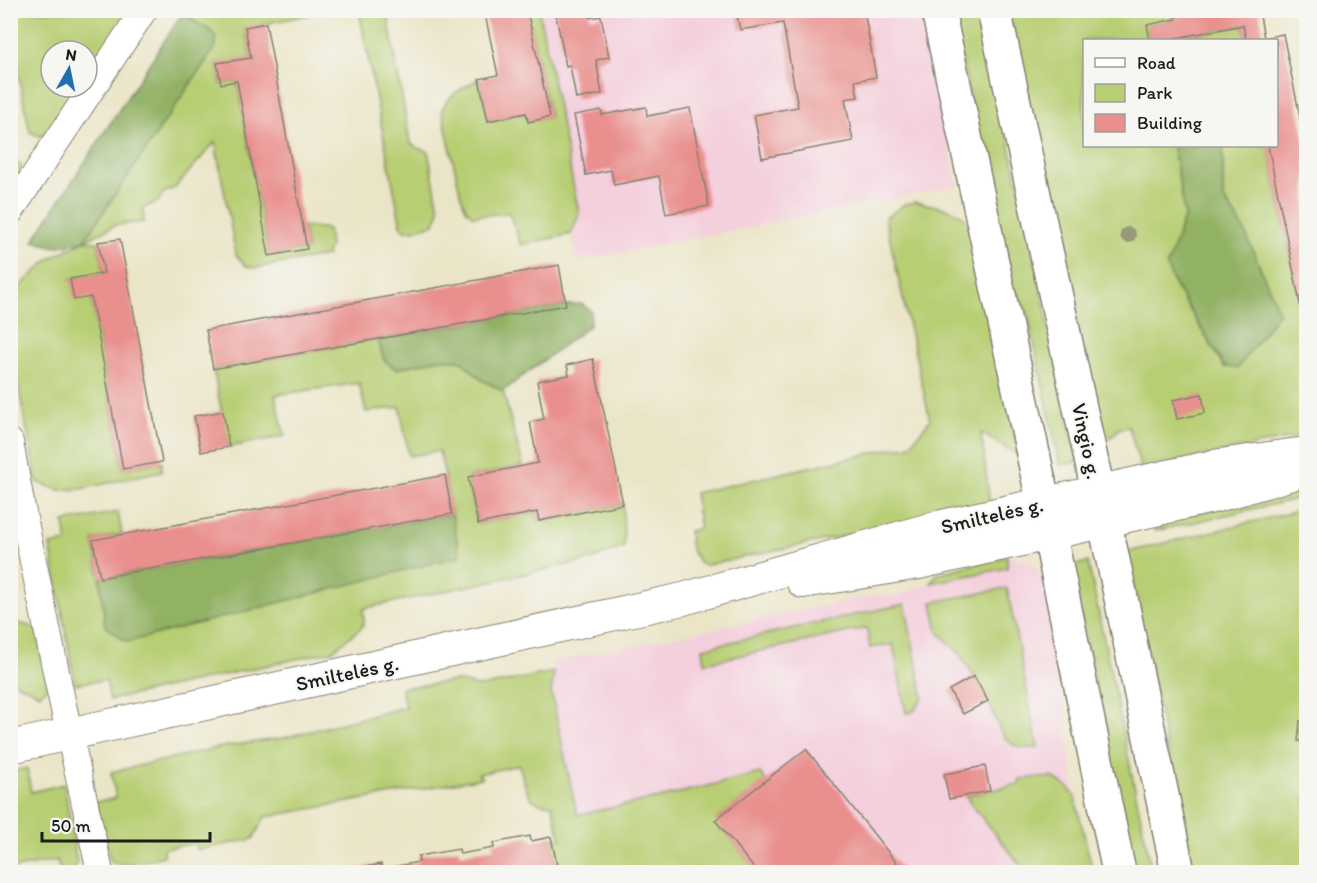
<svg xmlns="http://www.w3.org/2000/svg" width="1317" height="883" font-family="Itim,sans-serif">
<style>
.built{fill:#f4cfdc}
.green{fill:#b7ce72;stroke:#6a7547;stroke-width:1.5}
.forest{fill:#91b164;stroke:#566640;stroke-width:1.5}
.building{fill:#e9908e}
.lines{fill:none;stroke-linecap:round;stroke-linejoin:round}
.minor-casing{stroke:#848072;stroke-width:28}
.tertiary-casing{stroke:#848072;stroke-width:34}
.secondary-casing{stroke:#848072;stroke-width:36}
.minor{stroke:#fff;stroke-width:26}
.tertiary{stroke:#fff;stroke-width:32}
.secondary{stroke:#fff;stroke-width:33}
.tree{fill:#979979}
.labels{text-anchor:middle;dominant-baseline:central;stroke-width:4.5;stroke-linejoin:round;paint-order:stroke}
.street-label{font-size:21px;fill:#1c1c1c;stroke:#f6f6f2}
</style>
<rect width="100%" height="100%" fill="#f6f6f2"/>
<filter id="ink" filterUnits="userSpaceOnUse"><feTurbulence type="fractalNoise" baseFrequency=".0167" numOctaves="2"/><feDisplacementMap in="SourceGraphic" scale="12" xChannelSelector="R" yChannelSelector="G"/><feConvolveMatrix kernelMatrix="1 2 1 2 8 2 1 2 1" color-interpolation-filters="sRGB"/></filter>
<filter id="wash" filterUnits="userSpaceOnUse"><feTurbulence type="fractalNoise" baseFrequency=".008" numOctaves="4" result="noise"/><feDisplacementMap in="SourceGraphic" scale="24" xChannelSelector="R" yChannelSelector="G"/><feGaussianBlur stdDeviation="1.35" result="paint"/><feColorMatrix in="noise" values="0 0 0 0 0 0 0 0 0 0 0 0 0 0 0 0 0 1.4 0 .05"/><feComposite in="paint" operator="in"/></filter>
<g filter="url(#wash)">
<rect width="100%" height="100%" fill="#ebe5c7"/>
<path class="built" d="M484 11H923L955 179 961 185 578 261 571 234 579 214 550 117 528 122 526 113 488 121 479 79 498 75Z
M1007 556 1025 560 1032 564 1045 579 1053 606 1052 644 1056 674 1066 722 1075 797 1093 872H757L715 820 759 773 659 798 577 815 551 692 554 672 552 662 880 594 893 597 931 583 934 577Z"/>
<path class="green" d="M10 11H133L87 77V51H51V87H80L47 135 39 136 30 132 11 38Z
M196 11H326L245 28 251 58 217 64 221 84 237 81 269 256 307 249 303 226 328 229 330 247 326 256 256 268 246 266 236 255 215 142 175 188 163 193 158 202 143 208 144 222 115 225 85 241 98 242 104 273 70 279 91 297 123 469 162 462V471L81 489 58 490 37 482 11 347 10 296 49 259 84 241 208 29 190 19Z
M359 11H387L410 142 417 148 428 151 439 209 438 216 434 224 413 230H406L401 226Z
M527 11H539L579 214 571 234 521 245 509 213 473 216 466 209 461 197 442 110C449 93 464 88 479 79L488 121 526 113 528 122 550 117Z
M951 11H981L1078 462 1060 465 1028 315 1011 285Z
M1009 11H1174L1176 19 1147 25 1150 40H1084V146H1173L1185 215 1167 266 1174 284 1224 367 1243 227 1223 198V146H1268L1303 320H1306V435L1141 469 1129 427 1118 429 1114 435 1101 443Z
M1243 25 1246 40H1166Z
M11 156 21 165V173L11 188Z
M916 202C934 206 955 207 968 221L1019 456 981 433 990 505 706 565 700 564 691 550 689 531 700 528 694 493 894 448 909 446 930 420 885 218 905 204Z
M378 339 384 360 396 369 438 359 460 360 482 380 503 391 523 466 468 477 478 524 537 512 539 521 623 504 624 547 590 560 366 608 363 610 364 621 362 627 332 651 110 700 106 680 75 684 50 545 67 542 64 522 118 512 122 534 93 540 100 578 105 626 459 556 445 475 439 451 409 456 400 407 366 412 359 383 275 395 285 436 229 447 213 369Z
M1306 488V497L1155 531 1153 523Z
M1306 509V722L1300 721 1298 740 1306 742V872H1192L1127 552Z
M1007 556V568L931 583 934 577 940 573Z
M1088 562 1152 872H1133L1071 566Z
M1007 588 1038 748H1022L1014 745 1007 740 1001 732 988 701 974 676 959 653 938 632 932 602Z
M905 604 923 697 914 711 906 713 893 644 870 648 867 628 705 663 703 648Z
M11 621 37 628 47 688 40 694 13 682 11 685Z
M554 672 551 692 577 815 659 798 760 773 766 781 716 820 757 872H546L558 869 551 837 561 839 552 805C545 804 537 804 532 799 526 793 522 774 519 765L478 774 482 778 265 817 253 839 197 850 195 843 163 849 164 856C148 859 127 868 111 862L95 802 116 798 111 772 222 747 283 738 405 707 401 688 457 681 480 687Z
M27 768 31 792 64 784 77 863 73 872H60L57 860 11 869V772Z
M1052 777 1068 787 1075 797 1093 872H1026L971 804 966 796 1019 784 1020 779Z"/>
<path class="forest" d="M182 14 208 29 216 36V46L84 241 55 247 33 241Z
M1173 146H1223V198L1243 227 1279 312 1238 368 1225 367 1174 284 1167 266 1185 215Z
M582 304 591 311 590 325 503 391 482 380 460 360 438 359 396 369 384 360 378 339 566 305Z
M452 514 460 556 127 642 105 626 100 578Z"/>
<g id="blocks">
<path class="building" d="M429 10H453V12L430 16Z
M484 10H527L550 117 528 122 526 113 488 121 479 79 498 75Z
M555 10H588L590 18 601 16 609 57 596 60 602 94 576 99 570 65 566 66Z
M736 10H864L876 77 855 81 858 97 845 99 853 141 762 158 754 115 798 107 783 23 740 30Z
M1174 10H1259L1264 38 1283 34 1306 146V312L1302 313 1268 146H1276V40H1246L1243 25 1166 40H1150L1147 25 1176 19Z
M266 23 307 249 269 256 237 81 221 84 217 63 251 58 245 27Z
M646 107 647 116 690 108 709 206 666 214 659 176 614 185 611 170 586 175 574 115 601 110 602 115Z
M120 239 162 462 123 469 91 297 74 300 70 279 104 273 98 242Z
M559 265 566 305 213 369 206 330Z
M593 359 623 504 539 521 537 512 478 524 468 477 538 463 530 422 544 419 537 381 569 375 567 365Z
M1202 394 1205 413 1177 419 1173 400Z
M223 411 229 447 201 452 194 416Z
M445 475 452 514 100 578 93 540Z
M974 676 988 701 963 714 949 690Z
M1300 721 1306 722V742L1298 741Z
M806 749 904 872H757L715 820Z
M985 766 990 791 949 799 944 774Z
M530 836 531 841 551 837 558 870 546 872H342V871L381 864 382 869 419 862 418 856 459 849 460 854 494 848 493 843Z"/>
</g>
</g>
<g filter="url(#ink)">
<use href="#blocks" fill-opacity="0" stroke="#848072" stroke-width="1.5"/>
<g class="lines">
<defs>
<path id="minor" d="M10 212 144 10
M10 442 22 508 61 696 100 872"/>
<path id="tertiary" d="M803 582 919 563 1217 496 1306 470
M10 747 683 599 937 527 1213 466 1306 453"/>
<path id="secondary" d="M938 10 1038 477 1119 872
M994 10 1117 579 1178 872"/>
</defs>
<use href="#minor" class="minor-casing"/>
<use href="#tertiary" class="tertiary-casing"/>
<use href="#secondary" class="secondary-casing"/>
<use href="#minor" class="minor"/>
<use href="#tertiary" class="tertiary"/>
<use href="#secondary" class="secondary"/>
</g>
<circle class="tree" cx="1128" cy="235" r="8"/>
</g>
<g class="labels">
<g class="street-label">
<text transform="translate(1087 441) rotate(78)">Vingio g.</text>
<text transform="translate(992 515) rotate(-13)">Smiltelės g.</text>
<text transform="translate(347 673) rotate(-12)">Smiltelės g.</text>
</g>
</g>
<rect width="1317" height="883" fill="none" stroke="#f6f6f2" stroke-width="36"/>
<rect x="1083" y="39" width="195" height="108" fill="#f6f6f2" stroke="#9f9f9c" stroke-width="1.5"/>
<rect x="1095" y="58" width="30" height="9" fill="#ffffff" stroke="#9f9f9c" stroke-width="1.5"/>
<text x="1137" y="69" font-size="18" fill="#1c1c1c">Road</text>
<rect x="1095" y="84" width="30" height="18" fill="#b7ce72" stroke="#9f9f9c" stroke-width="1.5"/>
<text x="1137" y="99" font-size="18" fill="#1c1c1c">Park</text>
<rect x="1095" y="114" width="30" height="18" fill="#e9908e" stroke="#9f9f9c" stroke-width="1.5"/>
<text x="1137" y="129" font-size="18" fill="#1c1c1c">Building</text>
<g transform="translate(69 69) rotate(9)"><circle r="28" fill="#f6f6f2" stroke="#9f9f9c" stroke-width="1.5"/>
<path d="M0-4.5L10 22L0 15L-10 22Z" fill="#1f6fb2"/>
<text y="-9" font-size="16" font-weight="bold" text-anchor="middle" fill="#1c1c1c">N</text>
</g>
<path d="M42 832v9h168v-9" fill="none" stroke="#1c1c1c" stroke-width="3"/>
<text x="51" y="832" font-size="18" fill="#1c1c1c" stroke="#f6f6f2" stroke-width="4.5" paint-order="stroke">50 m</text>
</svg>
